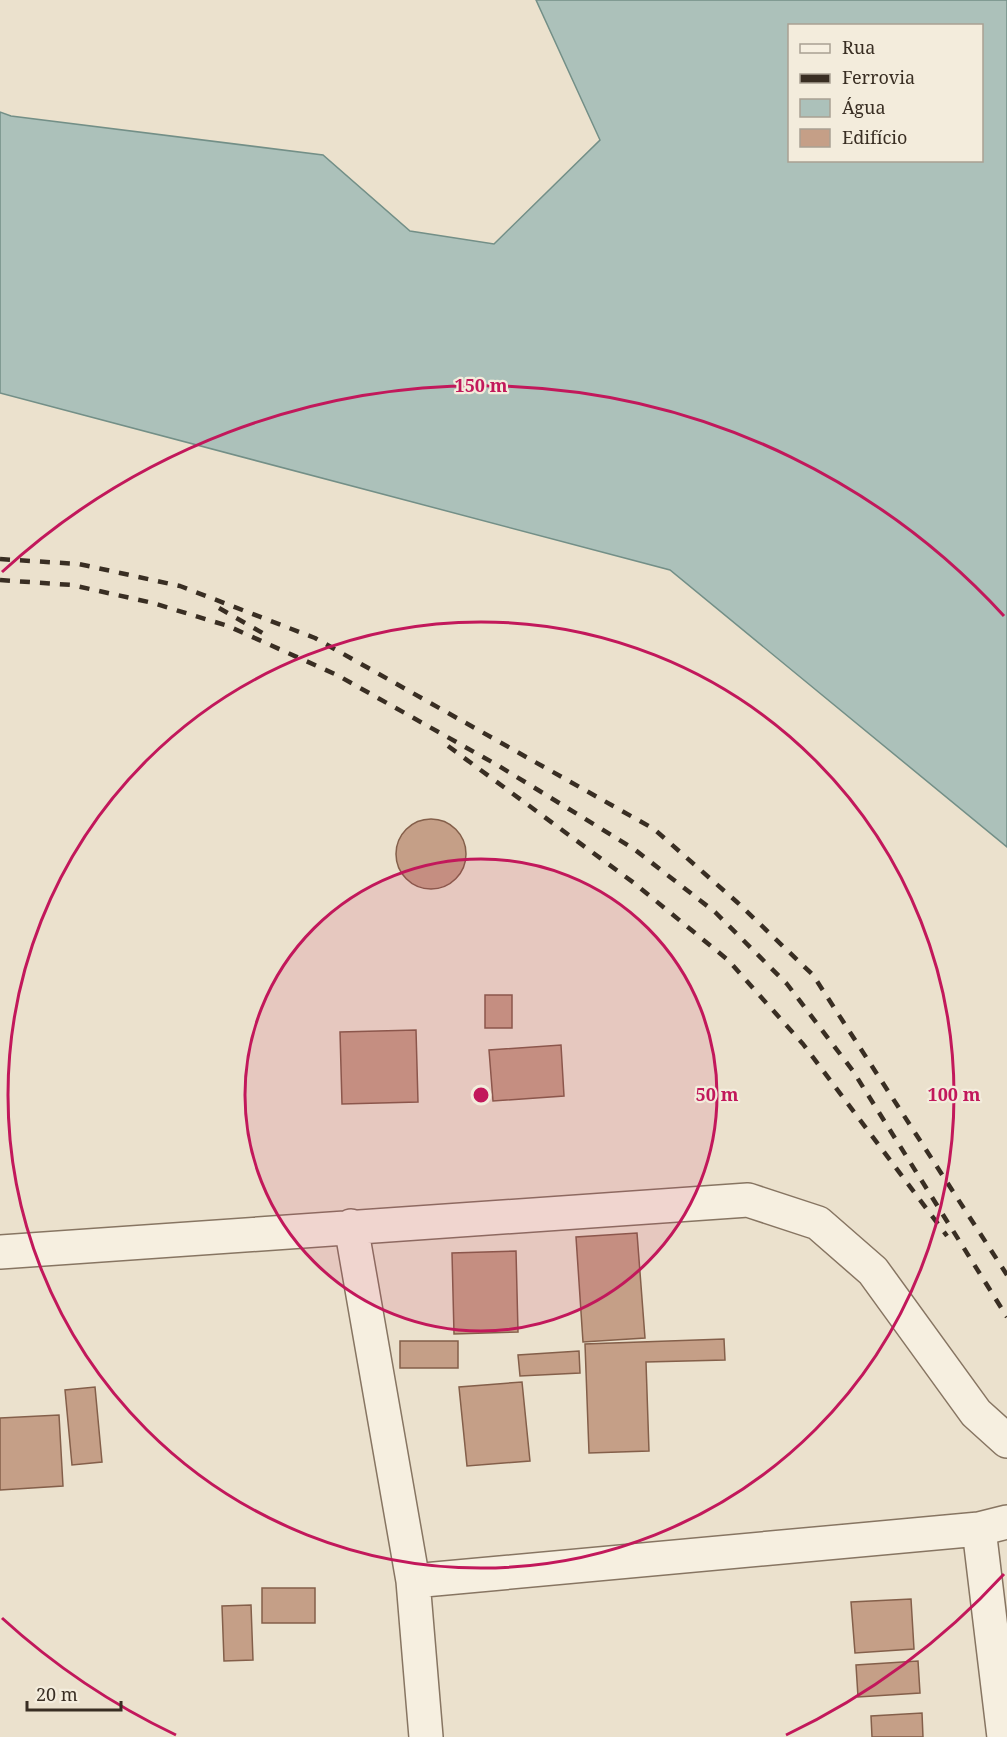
<svg xmlns="http://www.w3.org/2000/svg" width="1007" height="1737" font-family="'Noto Serif',serif">
<style>
.water{fill:#acc1ba;stroke:#738f87;stroke-width:1.5;fill-rule:evenodd}
.building{fill:#c59f87;stroke:#845f4a;stroke-width:1.5}
.lines{fill:none;stroke-linecap:round;stroke-linejoin:round}
.minor-casing{stroke:#877562;stroke-width:36}
.minor{stroke:#f6efe0;stroke-width:33}
.rail{stroke:#392e23;stroke-width:4.5;stroke-dasharray:10 10;stroke-linecap:butt}
.ring{fill:none;stroke:#c2185b;stroke-width:3}
.centre{fill:#c2185b;stroke:#f3ecdc;stroke-width:3}
.ring-label{font-size:18px;text-anchor:middle;font-weight:bold;fill:#c2185b;stroke:#f3ecdc;stroke-width:4.5;stroke-linejoin:round;paint-order:stroke}
</style>
<rect width="100%" height="100%" fill="#ebe1cd"/>
<path class="water" d="M536 0H1007V847L670 570 0 393V112L11 116 323 155 410 231 494 244 600 140ZM790 26H982V160H790Z"/>
<path class="building" d="M396 854a35 35 0 1 1 70 0a35 35 0 1 1-70 0Z
M485 995H512V1028H485Z
M416 1030 418 1102 342 1104 340 1032Z
M561 1045 564 1096 493 1101 489 1050Z
M637 1233 645 1338 583 1342 576 1237Z
M516 1251 518 1332 454 1334 452 1253Z
M724 1339 725 1360 646 1362 649 1451 589 1453 585 1344Z
M400 1341H458V1368H400Z
M579 1351 580 1373 520 1376 518 1355Z
M522 1382 530 1461 467 1466 459 1387Z
M95 1387 102 1462 72 1465 65 1390Z
M59 1415 63 1486 0 1490V1418Z
M262 1588H315V1623H262Z
M911 1599 914 1649 855 1653 851 1602Z
M251 1605 253 1660 224 1661 222 1606Z
M918 1661 920 1693 858 1697 856 1665Z
M922 1713 923 1737H872L871 1716Z"/>
<g class="lines">
<defs>
<path id="minor" d="M351 1226 413 1581 426 1737
M0 1252 748 1200 818 1223 873 1271 976 1413 1007 1441
M979 1529 1004 1737
M413 1581 979 1529 1007 1522"/>
</defs>
<use href="#minor" class="minor-casing"/>
<use href="#minor" class="minor"/>
<path class="rail" d="M0 559 79 564 180 586 315 638 654 829 738 903 813 975 1007 1275
M0 580 72 585 153 603 228 626 337 675 499 766 634 849 715 912 787 984 853 1071 1007 1317
M219 608 266 635
M448 746 634 883 728 960 803 1044 947 1236"/>
</g>
<circle cx="481" cy="1095" r="236" fill="#c2185b" fill-opacity=".12"/>
<g class="ring">
<circle cx="481" cy="1095" r="236"/>
<circle cx="481" cy="1095" r="473"/>
<path d="M1004 1574A709 709 0 0 1 786 1735M176 1735A709 709 0 0 1 2 1618M2 572A709 709 0 0 1 1004 616"/>
</g>
<circle cx="481" cy="1095" r="9" class="centre"/>
<g class="ring-label">
<text x="481" y="392">150 m</text>
<text x="717" y="1101">50 m</text>
<text x="954" y="1101">100 m</text>
</g>
<rect x="788" y="24" width="195" height="138" fill="#f3ecdc" stroke="#a9a092" stroke-width="1.5"/>
<rect x="800" y="44" width="30" height="9" fill="#f6efe0" stroke="#a9a092" stroke-width="1.5"/>
<text x="842" y="54" font-size="18" fill="#392e23">Rua</text>
<rect x="800" y="74" width="30" height="9" fill="#392e23" stroke="#a9a092" stroke-width="1.5"/>
<text x="842" y="84" font-size="18" fill="#392e23">Ferrovia</text>
<rect x="800" y="99" width="30" height="18" fill="#acc1ba" stroke="#a9a092" stroke-width="1.5"/>
<text x="842" y="114" font-size="18" fill="#392e23">Água</text>
<rect x="800" y="129" width="30" height="18" fill="#c59f87" stroke="#a9a092" stroke-width="1.5"/>
<text x="842" y="144" font-size="18" fill="#392e23">Edifício</text>
<path d="M27 1701v9h94v-9" fill="none" stroke="#392e23" stroke-width="3"/>
<text x="36" y="1701" font-size="18" fill="#392e23" stroke="#f3ecdc" stroke-width="4.5" paint-order="stroke">20 m</text>
</svg>
